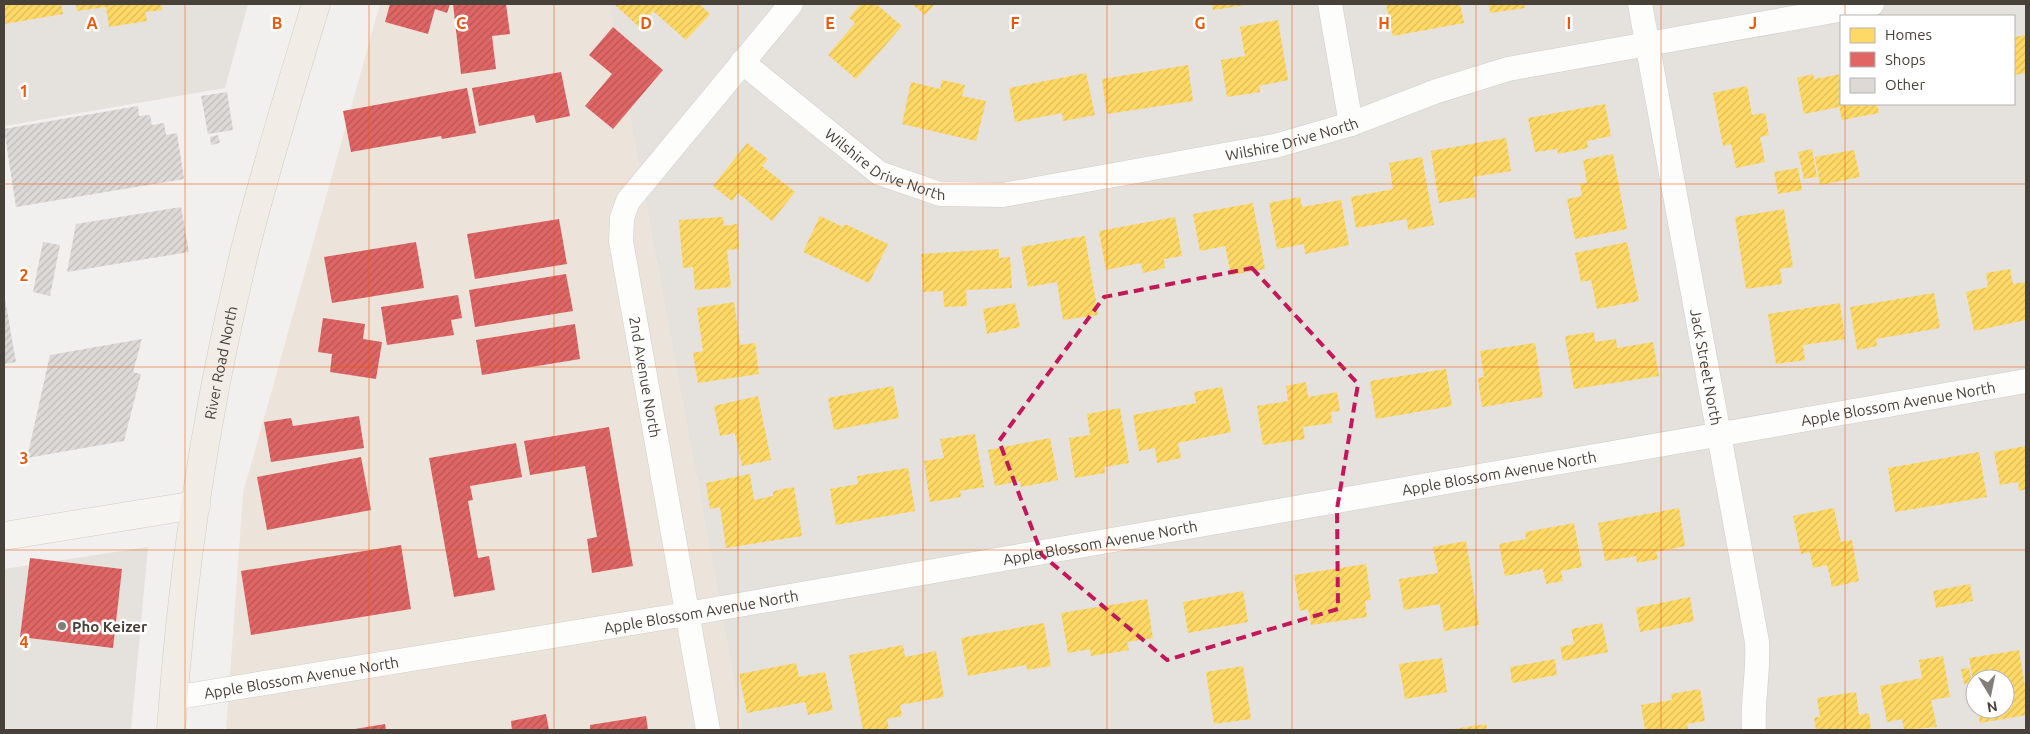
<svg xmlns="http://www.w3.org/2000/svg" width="2030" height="734" font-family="Ubuntu,sans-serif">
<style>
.residential{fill:#e5e1dc;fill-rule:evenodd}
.commercial{fill:#ece3db}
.homes{fill:url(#homes-hatch)}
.shops{fill:url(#shops-hatch)}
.building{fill:url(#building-hatch)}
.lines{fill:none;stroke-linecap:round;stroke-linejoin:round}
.street-casing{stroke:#d0cecb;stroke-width:25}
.secondary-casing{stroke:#d0ccc5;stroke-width:29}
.primary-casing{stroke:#d3cabd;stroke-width:29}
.street{stroke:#fdfdfc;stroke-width:24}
.secondary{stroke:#f6f4f1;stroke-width:28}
.primary{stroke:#f1ede6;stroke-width:28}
.marked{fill:none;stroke:#c2185b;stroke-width:4;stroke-dasharray:10 6;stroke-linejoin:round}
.grid{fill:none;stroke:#e8590c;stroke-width:1;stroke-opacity:0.55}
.poi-dot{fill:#847e79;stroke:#fff;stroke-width:2}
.labels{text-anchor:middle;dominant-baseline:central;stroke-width:5;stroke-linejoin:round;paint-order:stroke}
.street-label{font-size:15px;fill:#48413a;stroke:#fff}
.poi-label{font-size:15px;font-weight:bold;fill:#48413a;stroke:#fff;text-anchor:start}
.grid-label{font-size:16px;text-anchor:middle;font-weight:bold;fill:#e8590c;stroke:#fff;stroke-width:5;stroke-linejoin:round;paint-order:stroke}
</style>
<defs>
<pattern id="homes-hatch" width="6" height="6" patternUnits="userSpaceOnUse" patternTransform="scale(1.25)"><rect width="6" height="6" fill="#ffd966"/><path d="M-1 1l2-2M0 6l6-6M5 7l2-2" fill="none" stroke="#dcbb59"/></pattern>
<pattern id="shops-hatch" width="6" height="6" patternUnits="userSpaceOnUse" patternTransform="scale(1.25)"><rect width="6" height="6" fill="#e06666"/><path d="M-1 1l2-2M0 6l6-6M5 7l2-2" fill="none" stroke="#b85655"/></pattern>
<pattern id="building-hatch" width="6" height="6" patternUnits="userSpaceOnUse" patternTransform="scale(1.25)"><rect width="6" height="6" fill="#dcd9d6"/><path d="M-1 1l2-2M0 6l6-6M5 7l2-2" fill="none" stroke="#bebbb8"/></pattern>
</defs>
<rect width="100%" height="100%" fill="#f2f0ee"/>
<path class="residential" d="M4 4H248L225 88 4 126Z
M609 4H2026V730H743ZM1841 16H2014V104H1841ZM1975 679H2005V709H1975Z
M148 547 131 730H4V569Z"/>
<path class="commercial" d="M380 4H609L743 730H226L243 493Z"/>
<path class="homes" d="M4 4H61L63 14 4 24Z
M76 4H161L162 10 145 12 147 21 109 27 106 7 77 11Z
M614 4H699L710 14 686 40 653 11 639 27Z
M861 4H876L902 26 856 79 828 55 855 23 849 18Z
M912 4H935L925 15Z
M1212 4H1245V5L1213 10Z
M1386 4H1460L1464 23 1393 36Z
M1489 4H1524L1525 8 1490 13Z
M1278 20 1288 80 1259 86 1260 92 1227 97 1221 60 1245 56 1240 27Z
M2026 35V73L2014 75V37Z
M1188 65 1193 101 1107 114 1102 79Z
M1086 73 1095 115 1063 121 1062 113 1015 122 1009 88Z
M1813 74 1814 79 1841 74V104H1877L1879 113 1842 120 1839 107 1804 114 1797 78Z
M942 80 965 85 962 96 986 101 976 141 902 124 911 82 940 89Z
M1747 86 1752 115 1765 113 1769 135 1760 137 1765 162 1736 168 1731 144 1723 146 1713 93Z
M1605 104 1611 136 1587 141 1588 148 1558 154 1557 149 1535 152 1528 118Z
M1506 138 1511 171 1473 177 1476 197 1439 203 1431 151Z
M747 143 768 159 762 166 795 192 772 221 738 193 732 201 713 186Z
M1812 149 1817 177 1804 179 1798 152Z
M1854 150 1860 177 1820 185 1815 157Z
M1613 154 1627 229 1575 239 1567 199 1582 196 1580 184 1587 183 1583 160Z
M1422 157 1434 225 1408 230 1407 219 1356 228 1351 197 1393 189 1389 163Z
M1798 168 1802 190 1778 194 1774 172Z
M1300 197 1302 207 1341 200 1349 245 1305 254 1304 244 1277 249 1269 203Z
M1253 203 1265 269 1231 275 1225 246 1200 251 1193 214Z
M1784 209 1793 267 1780 269 1782 284 1746 289 1735 217Z
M820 216 843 227 845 224 888 244 869 283 803 252Z
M723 217 724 226 737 224 739 249 727 250 731 287 695 290 693 267 683 268 679 220Z
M1175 217 1182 256 1164 259 1165 268 1143 273 1141 263 1106 270 1099 231Z
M1085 236 1098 315 1063 320 1057 282 1028 287 1021 247Z
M1627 242 1639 301 1597 309 1591 280 1581 282 1575 253Z
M999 249V258L1010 257 1012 288 966 290 967 306 944 307 943 291 923 292 921 254Z
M2010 269 2013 284 2026 282V320L1974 331 1966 292 1988 287 1986 273Z
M1934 293 1940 328 1876 339 1877 346 1857 350 1850 307Z
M734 302 740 345 755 343 759 374 698 383 693 353 703 351 697 308Z
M1015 303 1020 327 987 334 983 309Z
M1840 303 1845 339 1803 345 1805 360 1776 364 1768 314Z
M1594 332 1595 342 1616 339 1617 348 1653 342 1659 376 1574 389 1565 336Z
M1535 343 1543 397 1482 407 1478 378 1484 377 1480 351Z
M1446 369 1452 406 1376 419 1370 381Z
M1306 382 1308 397 1337 392 1340 411 1331 412 1332 423 1303 427 1305 439 1263 445 1257 406 1288 401 1286 386Z
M893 386 899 418 834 430 828 398Z
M1222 387 1231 432 1178 443 1181 458 1157 463 1155 448 1139 451 1133 415 1196 403 1194 392Z
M758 396 771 460 742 466 735 433 720 436 714 406Z
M1120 408 1129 463 1104 467 1105 473 1075 478 1069 438 1090 435 1087 414Z
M975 434 984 487 960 491 961 497 930 502 924 461 944 458 940 439Z
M1050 438 1058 480 1021 487 1020 481 995 486 988 450Z
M2026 446V489L2019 491 2018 482 2000 485 1994 452Z
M1979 452 1987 497 1895 512 1888 468Z
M908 468 915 511 836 525 830 489 858 484 857 476Z
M750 474 754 500 773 496V491L794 487 802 536 726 548 720 507 710 509 706 483Z
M1679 508 1685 546 1656 552 1658 559 1637 563 1636 556 1605 561 1598 523Z
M1834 508 1841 542 1852 540 1859 581 1832 587 1827 565 1813 568 1810 552 1801 554 1793 516Z
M1574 523 1582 567 1561 571 1563 581 1546 584 1543 569 1505 576 1499 544 1526 539 1525 532Z
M1466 541 1479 625 1444 631 1440 604 1404 610 1399 579 1438 573 1433 547Z
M1366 564 1371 600 1365 601 1367 617 1311 625 1308 609 1300 611 1294 575Z
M1970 584 1973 601 1936 608 1933 591Z
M1243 591 1248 622 1188 633 1183 602Z
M1690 597 1694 621 1640 632 1636 608Z
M1147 599 1153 638 1127 642 1129 650 1091 656 1090 649 1068 653 1061 613Z
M1044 623 1051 666 1027 670 1026 665 968 676 961 638Z
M1602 623 1608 652 1563 661 1560 647 1574 644 1571 629Z
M903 645 905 657 936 651 944 697 900 705 902 716 887 719 889 730H863L849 655Z
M2019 650 2026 693V715L1980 723 1977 709H2005V679H1975L1974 687 1969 658Z
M1943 656 1950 697 1931 700 1937 727 1904 730 1902 719 1887 722 1880 686 1922 678 1919 660Z
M1442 658 1447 692 1405 699 1399 664Z
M1555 659 1557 675 1512 683 1510 667Z
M796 663 799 677 825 672 833 710 808 715 805 702 747 713 739 674Z
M1243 666 1251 719 1214 724 1206 672Z
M1969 668 1972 683 1964 684 1961 669Z
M1700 689 1705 721 1687 724 1688 730H1645L1641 705 1672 700 1671 694Z
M1856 692 1859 715 1869 713 1871 730H1816L1814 717H1820L1817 698Z
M1486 724 1487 730H1454V729Z"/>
<path class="shops" d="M390 4H450L447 13 435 9 428 34 385 22Z
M453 4H506L510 34 492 36 496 69 461 74Z
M613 27 663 70 613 129 585 106 612 74 589 55Z
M561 72 570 116 536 123 534 115 479 126 472 88Z
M467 88 476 133 442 139 441 136 351 152 343 111Z
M559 219 567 264 475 279 467 234Z
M416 242 424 288 332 303 324 257Z
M566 274 573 311 475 327 469 290Z
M458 295 462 318 451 320 454 335 387 345 381 307Z
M323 318 365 324 363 339 382 342 376 379 330 372 332 354 318 352Z
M575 324 580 359 482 375 476 340Z
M359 416 364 448 271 462 264 422 291 418 293 426Z
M609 427 633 566 592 573 587 539 597 537 585 466 530 475 524 441Z
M516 443 522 477 470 486 473 500 468 501 478 558 489 556 495 590 454 597 429 458Z
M361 457 371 510 267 530 257 477Z
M401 545 411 609 251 635 241 571Z
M30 558 122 569 113 648 20 637Z
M546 714 549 730H512L511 721Z
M646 716 648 730H590V725Z
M385 724 386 730H355V729Z"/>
<path class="building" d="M227 92 233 130 208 134 201 96Z
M138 106 139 116 150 115 152 125 164 123 166 135 177 133 184 179 16 207 4 129Z
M218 135 220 143 211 145 210 137Z
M181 207 189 252 67 272 76 224Z
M43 242 60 245 50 296 33 292Z
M5 299 16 362 4 364V300Z
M142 339 133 372 141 374 124 441 27 458 50 355Z"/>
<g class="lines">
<defs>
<g id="street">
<path d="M1330 4 1351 124"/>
<path id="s1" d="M1640 4 1757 642C1759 672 1752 701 1754 730"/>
<path id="s2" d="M742 62 879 173 940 194 1003 195 1275 146 1351 124 1437 91 1508 69 1872 4"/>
<path id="s3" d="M173 698 687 614 2026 381"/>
<path d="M708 730 621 241 622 218 628 201 791 4"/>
</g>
<path id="secondary" d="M4 536 196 505"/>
<g id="primary">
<path id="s4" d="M171 730C182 570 206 410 244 254 265 169 291 87 316 4"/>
</g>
</defs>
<use href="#street" class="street-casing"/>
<use href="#secondary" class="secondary-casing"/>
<use href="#primary" class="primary-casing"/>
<use href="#street" class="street"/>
<use href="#secondary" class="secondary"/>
<use href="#primary" class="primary"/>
</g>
<path class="marked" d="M1252 268 1358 384 1337 509 1338 609 1167 660 1042 555 999 441 1104 297Z"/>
<path class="grid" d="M185 4V730M369 4V730M554 4V730M738 4V730M923 4V730M1107 4V730M1292 4V730M1476 4V730M1661 4V730M1845 4V16M1845 104V730M4 184H2026M4 367H2026M4 550H2026"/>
<circle class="poi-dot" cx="62" cy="626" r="5"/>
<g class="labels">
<g class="street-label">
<text stroke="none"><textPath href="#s2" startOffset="598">Wilshire Drive North</textPath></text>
<text stroke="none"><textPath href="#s2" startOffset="178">Wilshire Drive North</textPath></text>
<text stroke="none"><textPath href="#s4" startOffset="371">River Road North</textPath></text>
<text stroke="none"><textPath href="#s1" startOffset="369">Jack Street North</textPath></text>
<text transform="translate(645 377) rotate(80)">2nd Avenue North</text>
<text stroke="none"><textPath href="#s3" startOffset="1750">Apple Blossom Avenue North</textPath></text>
<text stroke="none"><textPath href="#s3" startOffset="1345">Apple Blossom Avenue North</textPath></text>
<text stroke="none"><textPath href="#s3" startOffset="940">Apple Blossom Avenue North</textPath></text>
<text stroke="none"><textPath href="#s3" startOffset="535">Apple Blossom Avenue North</textPath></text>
<text stroke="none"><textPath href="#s3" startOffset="130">Apple Blossom Avenue North</textPath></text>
</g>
<g class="poi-label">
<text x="72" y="626">Pho Keizer</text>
</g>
</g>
<g class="grid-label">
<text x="92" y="29">A</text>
<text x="277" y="29">B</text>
<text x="461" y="29">C</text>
<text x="646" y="29">D</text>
<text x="830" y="29">E</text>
<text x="1015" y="29">F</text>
<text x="1200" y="29">G</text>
<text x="1384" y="29">H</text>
<text x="1569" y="29">I</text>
<text x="1753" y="29">J</text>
<text x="24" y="97">1</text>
<text x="24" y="281">2</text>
<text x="24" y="464">3</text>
<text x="24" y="648">4</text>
</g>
<rect width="2030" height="734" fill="none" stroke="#48413a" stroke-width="10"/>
<rect x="1840" y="15" width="175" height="90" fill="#ffffff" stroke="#b6b3b0"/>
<rect x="1850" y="28" width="25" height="15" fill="#ffd966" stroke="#b6b3b0"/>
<text x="1885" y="40" font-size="15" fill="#48413a">Homes</text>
<rect x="1850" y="52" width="25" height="15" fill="#e06666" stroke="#b6b3b0"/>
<text x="1885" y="65" font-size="15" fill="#48413a">Shops</text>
<rect x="1850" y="78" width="25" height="15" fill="#dcd9d6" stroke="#b6b3b0"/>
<text x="1885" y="90" font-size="15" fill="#48413a">Other</text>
<g transform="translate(1990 694) rotate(170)"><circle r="24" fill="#ffffff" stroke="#b6b3b0"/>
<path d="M0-4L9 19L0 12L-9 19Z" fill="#847e79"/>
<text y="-8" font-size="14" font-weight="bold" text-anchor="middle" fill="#48413a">N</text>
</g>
</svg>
